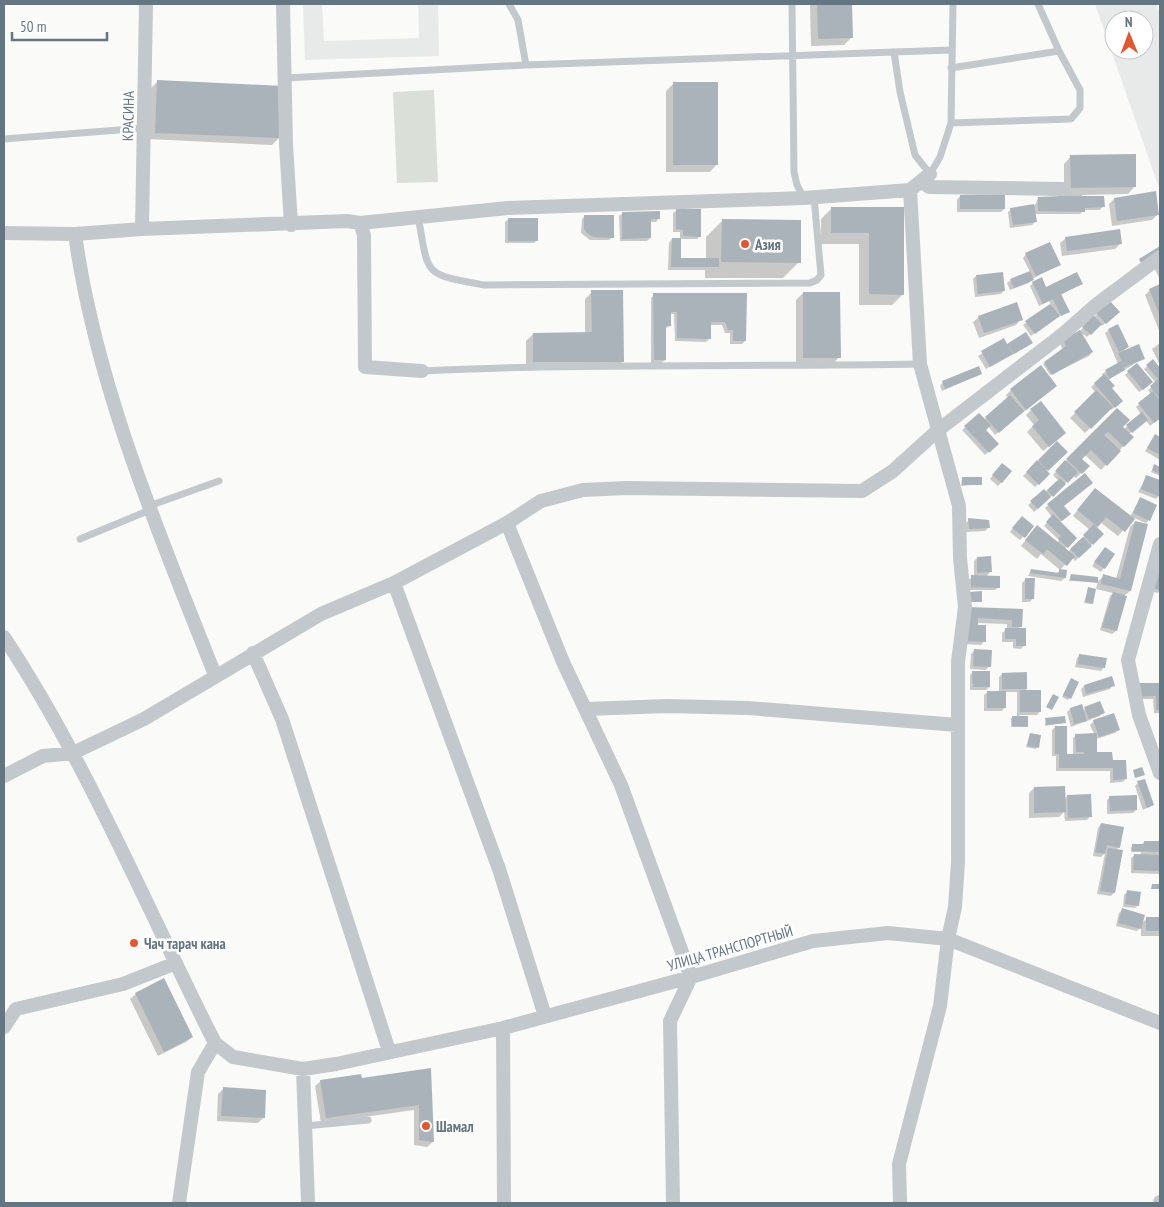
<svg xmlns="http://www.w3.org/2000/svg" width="1164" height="1207" font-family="'PT Sans Narrow',sans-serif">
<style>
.built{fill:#e8e9e9;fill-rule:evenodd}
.green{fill:#dadfd7}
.shadow{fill:#0003}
.building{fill:#aab3b9}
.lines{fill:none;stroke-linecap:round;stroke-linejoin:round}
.service{stroke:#c3c8cc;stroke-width:7}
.minor{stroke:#c3c8cc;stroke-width:14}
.poi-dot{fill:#e4572e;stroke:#fff;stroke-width:2}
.labels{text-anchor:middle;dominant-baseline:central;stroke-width:5;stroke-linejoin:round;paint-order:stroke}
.street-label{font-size:15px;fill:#657683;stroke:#fff}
.poi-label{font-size:15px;font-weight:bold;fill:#657683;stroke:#fff;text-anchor:start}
</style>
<rect width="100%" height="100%" fill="#fafaf8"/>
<path class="built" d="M303 4H322L324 41 419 38 418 4H438L439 56 305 60Z
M1095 4H1156L1160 13V191ZM1114 20H1144V50H1114Z"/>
<path class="green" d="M434 90 438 182 397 183 393 92Z"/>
<path class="shadow" d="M810 4H850L852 37 844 45 811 46Z
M158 81 279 138 272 145 148 139 150 89Z
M673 84 717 164 710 172H666V91Z
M1071 156 1135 186 1128 194 1082 195V197L1103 206 1100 210H1084L1080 214H1034L1036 221 1032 225 1010 228 1008 212 1011 209 1035 205 1038 198 1064 197V164Z
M960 196 1004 209 1001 212H957V200Z
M1114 199 1158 214 1152 220 1112 226 1109 204Z
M832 208H903V294L892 305H859V244H821V219Z
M677 210 700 236 697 239H680V232H673V213Z
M623 213 659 218 656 222H650V238L647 241H620L619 216Z
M585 216 613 237 609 240H590L581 233 582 219Z
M509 219 537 240 534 243H505V222Z
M722 221 799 262 783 278H705V270H668L669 243 672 239 679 259H706V237Z
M1066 238 1120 244 1115 249 1062 256 1060 243Z
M1026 254 1059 265 1032 279 1029 283 1010 290 1007 283 1011 280 1030 272 1023 258Z
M1160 260V278H1159L1153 265Z
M976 276 1004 290 1001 294 975 297 973 279Z
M1033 283 1046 289 1082 283 1061 295 1069 312 1057 317 1031 336 1023 325 1051 305 1049 301 1039 306 1030 286Z
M1160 286V333L1145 295 1150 290Z
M592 292 623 361 615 368 526 369V341L533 334H585V299Z
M803 293 839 357 832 365H796V300Z
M745 294V341L742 344H730V333H725L722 325H710V338L706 342 675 341 674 314H670V326L664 329 665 360 661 363H651V298L654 295Z
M1118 312 1102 326 1100 324 1087 337 1080 332 1092 352 1089 356 1050 375 1043 364 1063 350 1060 344 1079 332 1097 314Z
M979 317 1021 319 1016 325 979 338 973 322Z
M1109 330 1127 347 1122 353 1144 358 1108 380 1111 388 1122 401 1111 410 1110 408 1085 433 1070 418 1096 393 1091 387 1103 376 1102 374 1118 364 1105 333Z
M1003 340 1007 346H1028L986 369 978 356Z
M1160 343V365L1152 349Z
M1153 361 1160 370V418L1150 426 1146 420 1129 434 1132 437 1101 470 1085 455 1081 459 1088 466 1076 478 1073 476 1034 512 1028 505 1059 481 1053 475 1096 429 1122 427 1124 429 1141 414 1136 407 1151 394 1148 390 1156 383 1144 369Z
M1128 372 1148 386 1139 392 1125 375Z
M981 374 942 391 940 386 943 382Z
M1056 386 995 435 988 426 984 430 997 444 985 455 962 430 979 415 984 420 1008 398 1006 395 1011 390Z
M1031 410 1059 438 1043 451 1027 432 1034 425 1026 415Z
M1156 436 1160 439V460L1145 451Z
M1057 443 1066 452 1046 471 1048 474 1035 487 1023 476Z
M1155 466 1160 468V476L1151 472Z
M999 468 1011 472 998 486 990 479Z
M1147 476 1160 481V494L1156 499 1138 492Z
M962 478 981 484 961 486Z
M1090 495 1130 517 1140 498 1149 520 1146 523 1134 518 1118 536 1100 522 1096 527 1102 534 1075 561 1072 557 1060 570 1065 578 1061 581 1028 576 1031 570 1056 574 1060 570 1041 554 1037 559 1021 546 1032 532 1057 543 1059 540 1044 526 1052 517 1045 508 1048 505 1063 506 1066 517 1059 523 1075 538 1065 549 1068 552 1090 530 1073 516Z
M969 520 988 528 985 531 966 532V523Z
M1018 521 1032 527 1020 540 1010 532Z
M1135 522 1130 591 1124 596 1116 631 1112 634 1100 630 1110 596 1113 593 1096 589 1098 581 1104 576 1116 579 1130 527Z
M1102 552 1114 554 1101 572 1092 566Z
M977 558 990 572 986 577 999 587 995 590H968V580L974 576V561Z
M1160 561V590L1158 593 1150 591Z
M1071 575 1096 582 1069 581Z
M1026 579 1033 598 1030 602H1022V583Z
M1088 589 1092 603 1091 604 1084 603Z
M1021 611V626L1018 629 1024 645 1021 649 1013 648V642H1002V633L1007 629V624L977 623 984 641 981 645 963 644 962 614Z
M975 650 989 666 986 670 970 669 971 654Z
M1080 655 1104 667 1101 671 1075 667 1077 658Z
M973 672 989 687 986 690H970V675Z
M1002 674H1026V691L1040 711 1037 715H1019L1027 726 1026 727H1011V718L1017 717V692H1005V707L1002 711H984V695L988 692H999V677Z
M1070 681 1078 682 1068 700 1062 697Z
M1160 684V713H1154L1153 699H1133L1136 685Z
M1113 685 1110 689 1083 697 1081 689 1084 686Z
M1099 703 1103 712 1100 716 1071 727 1067 712 1070 709 1081 706 1082 711Z
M1046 719 1064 723 1045 726Z
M1094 721 1118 730 1115 733 1096 739V753L1111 761 1126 779 1122 782 1110 783V771H1056V756H1052V730L1055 727 1066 755H1073V738L1076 735 1094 734 1090 725Z
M1030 734 1040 736 1036 749 1026 747Z
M1138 783 1153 805 1143 810 1135 786Z
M1034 788 1064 799 1067 796 1090 816 1087 820 1065 821 1064 812 1059 817 1029 818V793Z
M1110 797 1136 810 1133 813 1107 814V800Z
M1101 824 1119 847 1116 850 1114 893 1111 896 1097 894 1105 853 1101 857 1093 856 1098 828Z
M1144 842 1160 843V874L1131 873V858L1135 855H1141V852H1131V847L1141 846Z
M1127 892 1138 905 1135 908 1123 907 1124 895Z
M1122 910 1142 923 1146 919 1160 918V936H1141V927L1137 931 1116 926 1119 913Z
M136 994 192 1037 186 1042 158 1056 130 999Z
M430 1069 433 1142 427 1147 414 1145V1110L321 1123 315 1086 321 1081 361 1080Z
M223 1089 264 1117 258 1123 217 1121 218 1094Z"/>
<path class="building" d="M817 4H852L853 38 818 39Z
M157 80 283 86 280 138 155 133Z
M673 82H718V165H673Z
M1136 154V187L1071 188 1070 155Z
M1156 191 1159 215 1117 221 1114 198Z
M1005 194V209H960V195Z
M1061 196H1104L1105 207 1085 208V212L1038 211V197Z
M1034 204 1037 222 1013 225 1010 208Z
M831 207H904V295L869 294V233H831Z
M676 209H701V237L683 236V230L676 229Z
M660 211V219H651V238L622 239V212Z
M584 215H614V238L594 237 588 234 584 229Z
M508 218H538V241H508Z
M722 219 801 220V263L721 262Z
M1120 229 1122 244 1067 251 1065 237Z
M672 238H681V258H719V267H671Z
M1050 242 1061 265 1036 276 1025 253Z
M1160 246V254L1142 265 1139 259Z
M1030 271 1034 280 1014 288 1010 279Z
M1003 272 1005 291 978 294 976 275Z
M1077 272 1083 284 1061 294 1070 312 1061 316 1053 299 1043 304 1032 282 1042 277 1046 287Z
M1160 284V316L1149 289Z
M591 290H623L624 362H533V333L592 332Z
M803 292H840L841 358H803Z
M653 293H747L746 341H733V330H728L725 322H711V339L677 338V312H671V326H666V360H654Z
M1110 301 1120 312 1106 324 1096 313Z
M1017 302 1023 320 984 333 978 316Z
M1050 304 1060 316 1035 334 1025 321Z
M1093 315 1102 324 1091 335 1082 327Z
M1118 324 1129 347 1119 352 1108 329Z
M1080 330 1093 352 1052 375 1044 362 1066 346 1063 340Z
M1026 332 1033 343 1014 354 1009 346 1013 354 990 367 981 351 1004 338 1007 344Z
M1139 344 1145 359 1124 367 1118 353Z
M1153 359 1160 368V399L1150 386 1158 379 1146 365Z
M1121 361 1125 370 1109 379 1105 370Z
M1137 363 1153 382 1143 390 1127 371Z
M1041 365 1057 386 1026 410 1010 389Z
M979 366 982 374 945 389 942 381Z
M1104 374 1115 386 1112 388 1123 401 1115 408 1094 383Z
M1096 390 1113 407 1091 429 1074 412Z
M1153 391 1160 401V419L1154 423 1138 403Z
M1010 395 1024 411 999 433 985 417Z
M1041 401 1066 433 1049 447 1032 426 1039 420 1030 409Z
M1117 408 1130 420 1123 427 1134 437 1124 447 1108 432 1104 435 1121 451 1107 466 1091 450 1082 459 1090 466 1082 474 1066 459Z
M1142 412 1148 420 1132 433 1126 425Z
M979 413 991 425 986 430 999 444 989 453 964 426Z
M1155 434 1160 437V455L1147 448Z
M1057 441 1068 452 1048 471 1038 460Z
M1037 460 1050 474 1039 485 1026 472Z
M1065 460 1078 472 1068 483 1055 471Z
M1002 463 1012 471 1002 483 992 475Z
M1154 464 1160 467V474L1152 470Z
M1085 473 1093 483 1064 506 1071 514 1062 521 1047 504Z
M1146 475 1160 480V497L1141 489Z
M962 477H982V485H962Z
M1060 478 1066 484 1053 497 1047 490Z
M1095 488 1135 519 1125 532 1106 517 1098 527 1077 510Z
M1044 489 1051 497 1038 509 1030 501Z
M1140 497 1157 505 1150 521 1133 513Z
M1053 514 1077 538 1068 548 1058 539 1061 536 1046 522Z
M1022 516 1034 526 1025 538 1012 528Z
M968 518 989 520 990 528 969 529Z
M1135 521 1148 524 1131 591 1101 584 1103 574 1120 579Z
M1094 524 1104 534 1093 545 1083 535Z
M1037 525 1075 556 1067 566 1047 549 1043 554 1025 540Z
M1083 537 1092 546 1079 558 1070 549Z
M1105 547 1115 554 1105 569 1094 562Z
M991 556 992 572 977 573V557Z
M1160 561V590L1152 588Z
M1031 569 1059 573V569L1067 570 1066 578 1030 573Z
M1071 574 1098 577V583L1070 580Z
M971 575 1000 576V588L971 587Z
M1025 578H1035L1034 599H1025Z
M1088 587 1096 589 1093 604 1085 602Z
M982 591V602H969V592Z
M1113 592 1127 596 1117 631 1102 627Z
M967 607 1023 609 1022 627H1012V620L978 618V625H986V642L966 641Z
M1005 628H1026V646H1016V639H1005Z
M974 649 992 650 991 667 973 666Z
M1079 654 1107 658 1105 668 1078 664Z
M972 671H990V687H973Z
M1027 672V689H1002V673Z
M1112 676 1115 686 1086 694 1084 685Z
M1071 678 1079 682 1071 699 1063 695Z
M1136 683H1160V710H1156V696L1136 697Z
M1020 690H1041V712H1020Z
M987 691H1006V708H987Z
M1053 694 1059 697 1052 710 1046 707Z
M1100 701 1105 713 1089 719 1084 707Z
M1082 704 1087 721 1074 724 1070 708Z
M1114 713 1120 730 1099 737 1093 720Z
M1012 716H1028V727L1012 726Z
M1065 716 1066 723 1046 725 1045 718Z
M1055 726H1067V754H1084V752H1076L1075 734 1097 733V752H1112L1113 760H1126L1127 779 1113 780V768H1059V754H1065H1055Z
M1030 733 1041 735 1039 748 1027 746Z
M1142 767 1145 775 1135 778 1133 770Z
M1145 779 1154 805 1147 808 1137 781Z
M1065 786 1066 812 1034 813V787Z
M1091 794 1092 817 1068 818 1067 795Z
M1137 795V810L1110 811 1109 796Z
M1101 823 1124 827 1120 848 1107 845 1105 854 1095 852Z
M1144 841H1160V852L1132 851V844H1144Z
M1108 848 1123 850 1115 893 1100 891Z
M1134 854 1160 855V871L1133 870Z
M1152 884H1160V889H1151Z
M1127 890 1141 892 1139 906 1125 904Z
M1122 908 1145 915 1141 929 1118 923Z
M1146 917H1160V931H1146Z
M164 978 193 1037 164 1052 135 993Z
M431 1068 434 1142 419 1140V1105L326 1118 320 1080 361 1074 362 1078Z
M223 1087 266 1090 265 1118 221 1116Z"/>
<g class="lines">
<path class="service" d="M509 4 518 20 526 65
M792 4 794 172 797 185 804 198
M894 52 900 92 915 155 930 174 940 157 951 123 953 4
M951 68 1059 51
M286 78 526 65 951 50
M951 123 1071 119 1080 108V90L1059 51 1038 4
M4 139 144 128
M418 216C429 276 422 274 484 285L810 283 817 280 821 275 814 197
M422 371C588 363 754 367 920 364
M149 506 219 481
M80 539 150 510
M305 1126 368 1120"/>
<path class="minor" d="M283 4 286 144 291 225
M921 181 929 187 1063 189
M360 223 364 235 365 367 422 371
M142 229 146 4
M4 233 75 234 142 229 347 221 360 223 508 208 804 198 910 190 930 174
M75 234C96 387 159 533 215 675
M507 523 563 662 621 785 691 977 670 1021 673 1203
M1160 544 1128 660 1139 715 1160 773
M394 583 499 869 545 1016
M4 637C88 764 146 907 215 1043L233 1057 303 1069 336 1064 503 1028 691 977 813 941 888 933 948 939 1160 1023
M253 653 282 719 389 1051
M587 709 667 706 748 708 957 725
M4 776 43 756 73 753 144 719 321 614 394 583 507 523 541 501 583 490 626 488 862 491 893 471 937 431 1063 334 1097 304 1160 257
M4 1027 16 1009 123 984 176 963
M503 1028 504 1203
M303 1069 308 1203
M179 1203 198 1072 215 1043
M900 1203 899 1164 940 1006 948 939 955 907 958 862V662L965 607 960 558 959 506 920 364 910 190
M1160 1203V1202"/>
</g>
<g class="poi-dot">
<circle cx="745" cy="244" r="5"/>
<circle cx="134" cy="943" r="5"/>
<circle cx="426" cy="1126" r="5"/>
</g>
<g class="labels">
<g class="street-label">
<text transform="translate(128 116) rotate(-89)">КРАСИНА</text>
<text transform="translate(730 948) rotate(-16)">УЛИЦА ТРАНСПОРТНЫЙ</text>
</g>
<g class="poi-label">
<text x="755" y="244">Азия</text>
<text x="144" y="943">Чач тарач кана</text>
<text x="436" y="1126">Шамал</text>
</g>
</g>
<rect width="1164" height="1207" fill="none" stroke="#657683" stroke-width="10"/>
<g transform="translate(1129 35) rotate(359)"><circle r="24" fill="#ffffff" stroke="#c1c8cd"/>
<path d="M0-4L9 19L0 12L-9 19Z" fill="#e4572e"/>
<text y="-8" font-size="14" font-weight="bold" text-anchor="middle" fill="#657683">N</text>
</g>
<path d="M12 32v8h95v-8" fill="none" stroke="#657683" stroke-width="2.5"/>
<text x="20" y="32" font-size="15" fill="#657683" stroke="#ffffff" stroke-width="4" paint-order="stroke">50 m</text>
</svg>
